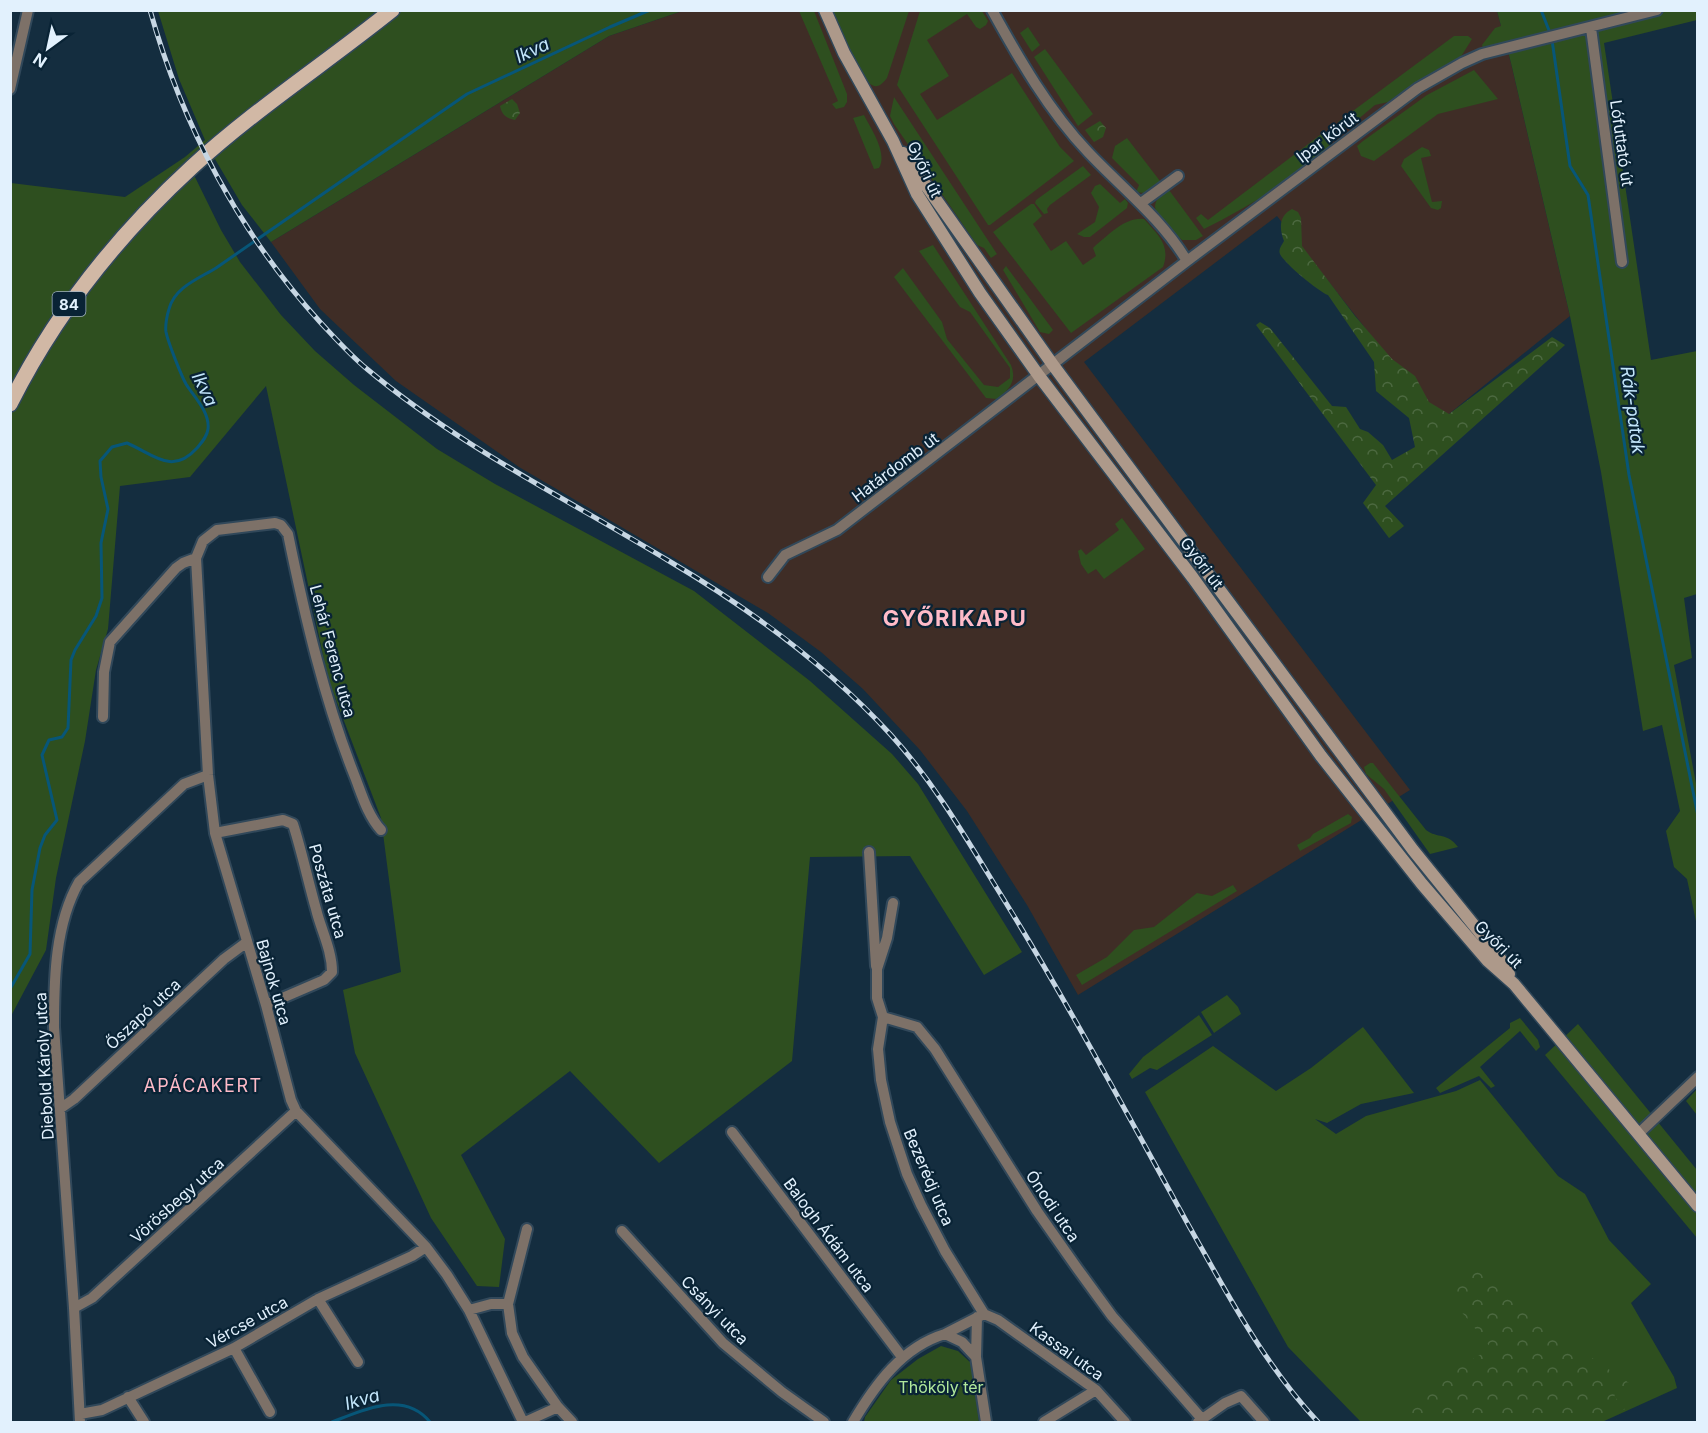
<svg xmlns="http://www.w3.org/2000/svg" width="1708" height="1433" font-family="Inter,sans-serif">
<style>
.commercial{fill:#3f2d26}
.green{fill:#2e4f1f}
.forest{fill:url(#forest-crowns)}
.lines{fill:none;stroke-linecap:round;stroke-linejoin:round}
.stream{stroke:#075678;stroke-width:3}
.street-casing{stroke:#31485a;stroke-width:14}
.secondary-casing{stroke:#31485a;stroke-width:15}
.primary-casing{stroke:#31485a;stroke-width:18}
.street{stroke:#7d7168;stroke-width:10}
.secondary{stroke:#ad998a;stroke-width:12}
.primary{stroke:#d1b8a5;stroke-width:15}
.rail-casing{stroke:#c6d6e3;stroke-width:5}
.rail{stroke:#092335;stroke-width:3;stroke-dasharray:9;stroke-linecap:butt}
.labels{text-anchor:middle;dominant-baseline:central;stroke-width:4.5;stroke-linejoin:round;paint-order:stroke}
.shield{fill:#092335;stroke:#a1b3c1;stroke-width:1.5}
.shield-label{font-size:15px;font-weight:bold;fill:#e2f1fd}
.street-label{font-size:16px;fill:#e2f1fd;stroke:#092335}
.park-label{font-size:16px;fill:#b1e89b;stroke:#092335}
.water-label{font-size:18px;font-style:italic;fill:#c3e6fb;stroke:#092335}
.neighbourhood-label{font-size:18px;letter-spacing:1.5px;fill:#ffbbc8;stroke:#092335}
.district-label{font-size:22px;font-weight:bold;letter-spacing:1.5px;fill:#ffbbc8;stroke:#092335}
</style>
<defs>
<pattern id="forest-crowns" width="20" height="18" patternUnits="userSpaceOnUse" patternTransform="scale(1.5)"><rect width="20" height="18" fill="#2e4f1f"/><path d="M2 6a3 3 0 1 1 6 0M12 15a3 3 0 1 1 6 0" fill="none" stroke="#4c6940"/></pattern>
</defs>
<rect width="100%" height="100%" fill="#142d3f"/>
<path class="commercial" d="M682 11H1497L1511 63 1570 316 1439 422 1277 216 1084 362 1410 790 1078 995 1027 905 967 811 920 750 863 689 821 652 768 613 519 467 396 381 320 309 271 242 609 36Z"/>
<path class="green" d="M158 11H682L609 36 271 242 242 205 215 159 194 175 221 230 240 262 281 315 315 351 354 385 437 449 495 484 694 591 810 681 892 754 918 784 1022 952 984 975 910 856 810 857 792 1061 659 1163 570 1071 461 1155 505 1239 499 1287 477 1286 431 1218 355 1053 343 990 401 972 381 818 328 679 266 386 190 477 120 486 108 629 96 670 85 741 56 878 46 950 11 1016V183L125 197 185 157 205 140 179 79Z
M799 11H814L847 94V102L844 107 836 109 832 104 838 101Z
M831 11H909L887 78C883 83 878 89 872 85 862 80 836 24 831 11Z
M920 11H982L988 21 986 25 980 29 976 27 967 14 927 40 949 76 920 94 937 120 1012 73 1060 147 1074 161 990 225H988L897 85Z
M1497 11H1697V20L1604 43 1651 360 1697 351V594L1684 598 1692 658 1674 665 1697 789V926L1687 879 1674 867 1666 831 1680 811 1662 725 1643 731 1601 472 1570 316 1511 63 1506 44 1483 49 1482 45 1495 28 1501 26Z
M1028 27 1040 45 1032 52 1020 33Z
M1454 36H1468L1472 39 1462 55 1451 64 1419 80 1388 102 1375 105 1350 126 1344 128 1338 122Z
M1045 49 1093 114 1078 126 1034 57Z
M1474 70 1498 99 1438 114 1374 161 1361 156 1357 146 1363 141 1427 95Z
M894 97 997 254 991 258 984 248 977 245 894 124 890 116Z
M864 115C871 129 888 153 879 168L874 169 853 118Z
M1324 132 1331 144C1295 180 1249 206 1204 229L1196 218 1201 214 1208 220Z
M1127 138 1160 181 1144 193 1136 192 1139 185 1112 158 1115 146Z
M1422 147 1429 150 1431 156 1421 158 1432 202 1442 201 1441 208 1438 210 1431 208 1401 166 1404 159Z
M1083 166 1091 175 1050 205 1047 209 1048 213 1044 214 1035 203 1036 200Z
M1100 184 1120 203 1125 199 1128 203 1127 208 1090 237H1084L1077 234 1095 222 1099 207 1091 193 1095 186Z
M1169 190 1203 236 1196 240H1182C1173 231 1148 214 1157 200 1160 196 1165 193 1169 190Z
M1031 204H1034L1042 216 1033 224 1051 251 1066 241 1083 265 1096 256 1093 248 1096 245C1110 234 1125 217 1144 219 1158 235 1171 245 1163 267L1071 333 993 232Z
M933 245 1011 365C1017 381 1010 389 997 399L986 398 894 277 903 268 942 322 947 339 984 385 998 387 1010 378V368L970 312 960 307 919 251Z
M1006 266 1053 330 1049 334 1040 332 1003 270Z
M1122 518 1145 549 1104 579 1096 569 1088 574 1081 564 1078 551 1081 549 1086 555 1119 530 1115 524Z
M1370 763H1373L1426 830C1438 839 1447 832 1458 847L1430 854 1384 789 1366 774 1364 767Z
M1348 814 1352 817 1351 823 1300 851 1297 845 1310 838 1313 834Z
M1233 885 1237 891 1082 985 1076 975 1107 957 1134 930 1154 927 1197 893 1212 896Z
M1227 995 1238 1007 1241 1014 1214 1033 1201 1012Z
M1199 1015 1212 1035 1157 1070 1150 1068 1132 1079 1129 1074 1143 1057Z
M1520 1018 1538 1040 1540 1047 1536 1051 1520 1031 1480 1067 1495 1086 1491 1088 1479 1076 1440 1093 1436 1088 1510 1028V1023Z
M1578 1024 1697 1170V1238L1545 1055Z
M1363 1027 1414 1093 1361 1104 1327 1123 1315 1119 1336 1134 1366 1116 1456 1091 1480 1080 1558 1176 1585 1194 1609 1240 1651 1284 1631 1303 1674 1377 1677 1388 1602 1422H1361L1288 1347 1145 1092 1213 1046 1276 1091 1311 1068Z
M1697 1089V1115L1686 1101Z
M941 1346 958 1351 971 1363 979 1422H864L865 1417 891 1380 918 1359Z"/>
<path class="forest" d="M512 99 517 104 520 113 515 120C506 118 502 115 500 106Z
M1100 121 1106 128 1103 137 1094 142 1085 130Z
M1292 209 1298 212 1301 218 1302 246 1355 316 1392 359 1415 376 1429 402 1449 414 1552 337 1565 345 1385 506 1404 526 1389 538 1363 503 1376 485 1256 325 1260 322 1270 328 1332 406 1346 407 1360 429 1368 432 1383 445 1392 460 1415 447 1409 418 1376 391 1374 362 1328 295C1319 292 1284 263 1280 254 1278 249 1282 245 1284 241 1279 228 1279 216 1292 209Z
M1471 1262 1533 1318 1629 1383 1614 1396 1625 1409 1599 1422H1481L1474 1416 1468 1422H1398L1442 1378 1491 1348 1451 1299Z"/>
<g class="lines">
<path class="stream" d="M1541 10 1550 33
M1552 40 1570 166 1588 195 1629 475 1698 816
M10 989 30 954 32 890 40 848 45 835 57 820 42 755 49 740 62 737 68 728 71 660 75 650 96 616 102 598 101 543 108 509 101 477 100 461 112 447 127 443C153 454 172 476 197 448 202 442 207 437 208 429 210 412 194 397 186 384 181 375 168 342 166 332 165 326 167 315 169 309 175 287 198 279 216 268L467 94 610 27 650 10
M332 1422C363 1410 404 1390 430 1422"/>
<defs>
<path id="street" d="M992 10C1019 59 1049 111 1088 152 1122 188 1161 218 1187 261
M1591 28 1622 262
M10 89 28 10
M1141 203 1178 176
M196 558 203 541 217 530 275 523 281 525 288 534C305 617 324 699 355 777 362 795 368 816 381 830
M768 577 785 555 837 530 1187 261 1418 88 1462 63 1482 54 1657 10
M103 717 104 672 110 642 176 568 183 563 196 558 208 775 215 833 266 1005 291 1100 296 1111 426 1247 447 1275 469 1310 523 1422
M215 833 283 820 293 824C302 852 308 881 316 909 321 930 332 950 332 972L324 980 266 1005
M869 852 876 966
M893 903 887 938 877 969V998L883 1017 878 1049 881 1080 890 1122 907 1174 921 1205 945 1251 984 1314
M883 1017 917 1027 935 1049 1037 1211 1077 1268 1112 1316 1202 1419
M61 1108 74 1099 224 959 247 942
M732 1132 902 1357
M1638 1134 1698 1077
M527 1229 508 1304 512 1333 523 1357 558 1407 572 1422
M622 1231 723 1343 782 1392 824 1422
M318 1299 358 1362
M74 1308 92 1298 296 1111
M469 1310 491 1304H508
M984 1314 998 1320 1096 1390 1125 1422
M945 1334 984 1314
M234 1348 270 1412
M976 1357 977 1317
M128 1397 144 1422
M80 1414 102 1410 234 1348 318 1299 412 1256 426 1247
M80 1422 74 1308 54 1027C54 979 55 924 79 882L184 784 208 775
M525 1422 558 1407
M853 1422C875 1385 902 1347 945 1334L962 1342 976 1357 986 1422
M1044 1422 1096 1390
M1198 1422 1225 1403 1241 1396 1264 1422"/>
<path id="secondary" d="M825 10 844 53 893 141 917 194 980 293 1039 376 1193 578 1321 756 1422 884 1488 961 1514 984 1698 1206
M903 153 1053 365 1219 589 1413 850 1498 955 1509 974"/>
<path id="primary" d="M10 404C55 314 118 235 192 167 254 110 326 63 392 10"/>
</defs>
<use href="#street" class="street-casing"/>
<use href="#secondary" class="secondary-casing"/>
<use href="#primary" class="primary-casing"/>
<use href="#street" class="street"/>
<use href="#secondary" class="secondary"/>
<use href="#primary" class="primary"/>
<defs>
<path id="rail" d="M150 10C182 125 240 234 320 322 335 338 350 355 367 369 459 446 567 499 669 561 750 609 827 665 891 735 931 779 962 831 993 882 1063 994 1125 1110 1189 1226 1228 1295 1264 1364 1318 1422"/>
</defs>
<use href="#rail" class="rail-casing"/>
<use href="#rail" class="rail"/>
</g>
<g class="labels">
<rect class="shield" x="52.5" y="292" width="33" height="24" rx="4.5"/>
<g class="shield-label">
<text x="69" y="304">84</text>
</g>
<g class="street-label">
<text transform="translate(1327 137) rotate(-37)">Ipar körút</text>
<text transform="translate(1622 143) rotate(82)">Lófuttató út</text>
<text transform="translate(925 169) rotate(65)">Győri út</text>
<text transform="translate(895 467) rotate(-37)">Határdomb út</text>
<text transform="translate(1202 563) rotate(53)">Győri út</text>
<text transform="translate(333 651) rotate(75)">Lehár Ferenc utca</text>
<text transform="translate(328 891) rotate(74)">Poszáta utca</text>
<text transform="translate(1499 944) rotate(45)">Győri út</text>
<text transform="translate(274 982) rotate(74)">Bajnok utca</text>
<text transform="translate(143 1014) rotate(-43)">Őszapó utca</text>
<text transform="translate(44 1066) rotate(-93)">Diebold Károly utca</text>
<text transform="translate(929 1177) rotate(67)">Bezerédj utca</text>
<text transform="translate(177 1200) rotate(-42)">Vörösbegy utca</text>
<text transform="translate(1053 1206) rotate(56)">Ónodi utca</text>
<text transform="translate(829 1235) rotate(53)">Balogh Ádám utca</text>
<text transform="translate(715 1310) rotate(46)">Csányi utca</text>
<text transform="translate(247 1322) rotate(-29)">Vércse utca</text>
<text transform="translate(1067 1351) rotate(36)">Kassai utca</text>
</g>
<g class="park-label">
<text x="941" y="1387">Thököly tér</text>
</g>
<g class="water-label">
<text transform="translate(532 50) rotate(-25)">Ikva</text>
<text transform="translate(205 389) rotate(64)">Ikva</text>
<text transform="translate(1633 410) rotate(82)">Rák-patak</text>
<text transform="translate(362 1399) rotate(-16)">Ikva</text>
</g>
<g class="neighbourhood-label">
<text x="203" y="1085">APÁCAKERT</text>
</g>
<g class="district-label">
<text x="955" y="618">GYŐRIKAPU</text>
</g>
</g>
<rect width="1708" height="1433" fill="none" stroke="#e2f1fd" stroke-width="24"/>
<g transform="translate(48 48) rotate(213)" stroke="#092335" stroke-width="4.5" paint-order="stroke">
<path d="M0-4.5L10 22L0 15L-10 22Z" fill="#e2f1fd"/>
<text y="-9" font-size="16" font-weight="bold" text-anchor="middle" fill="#e2f1fd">N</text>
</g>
</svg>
